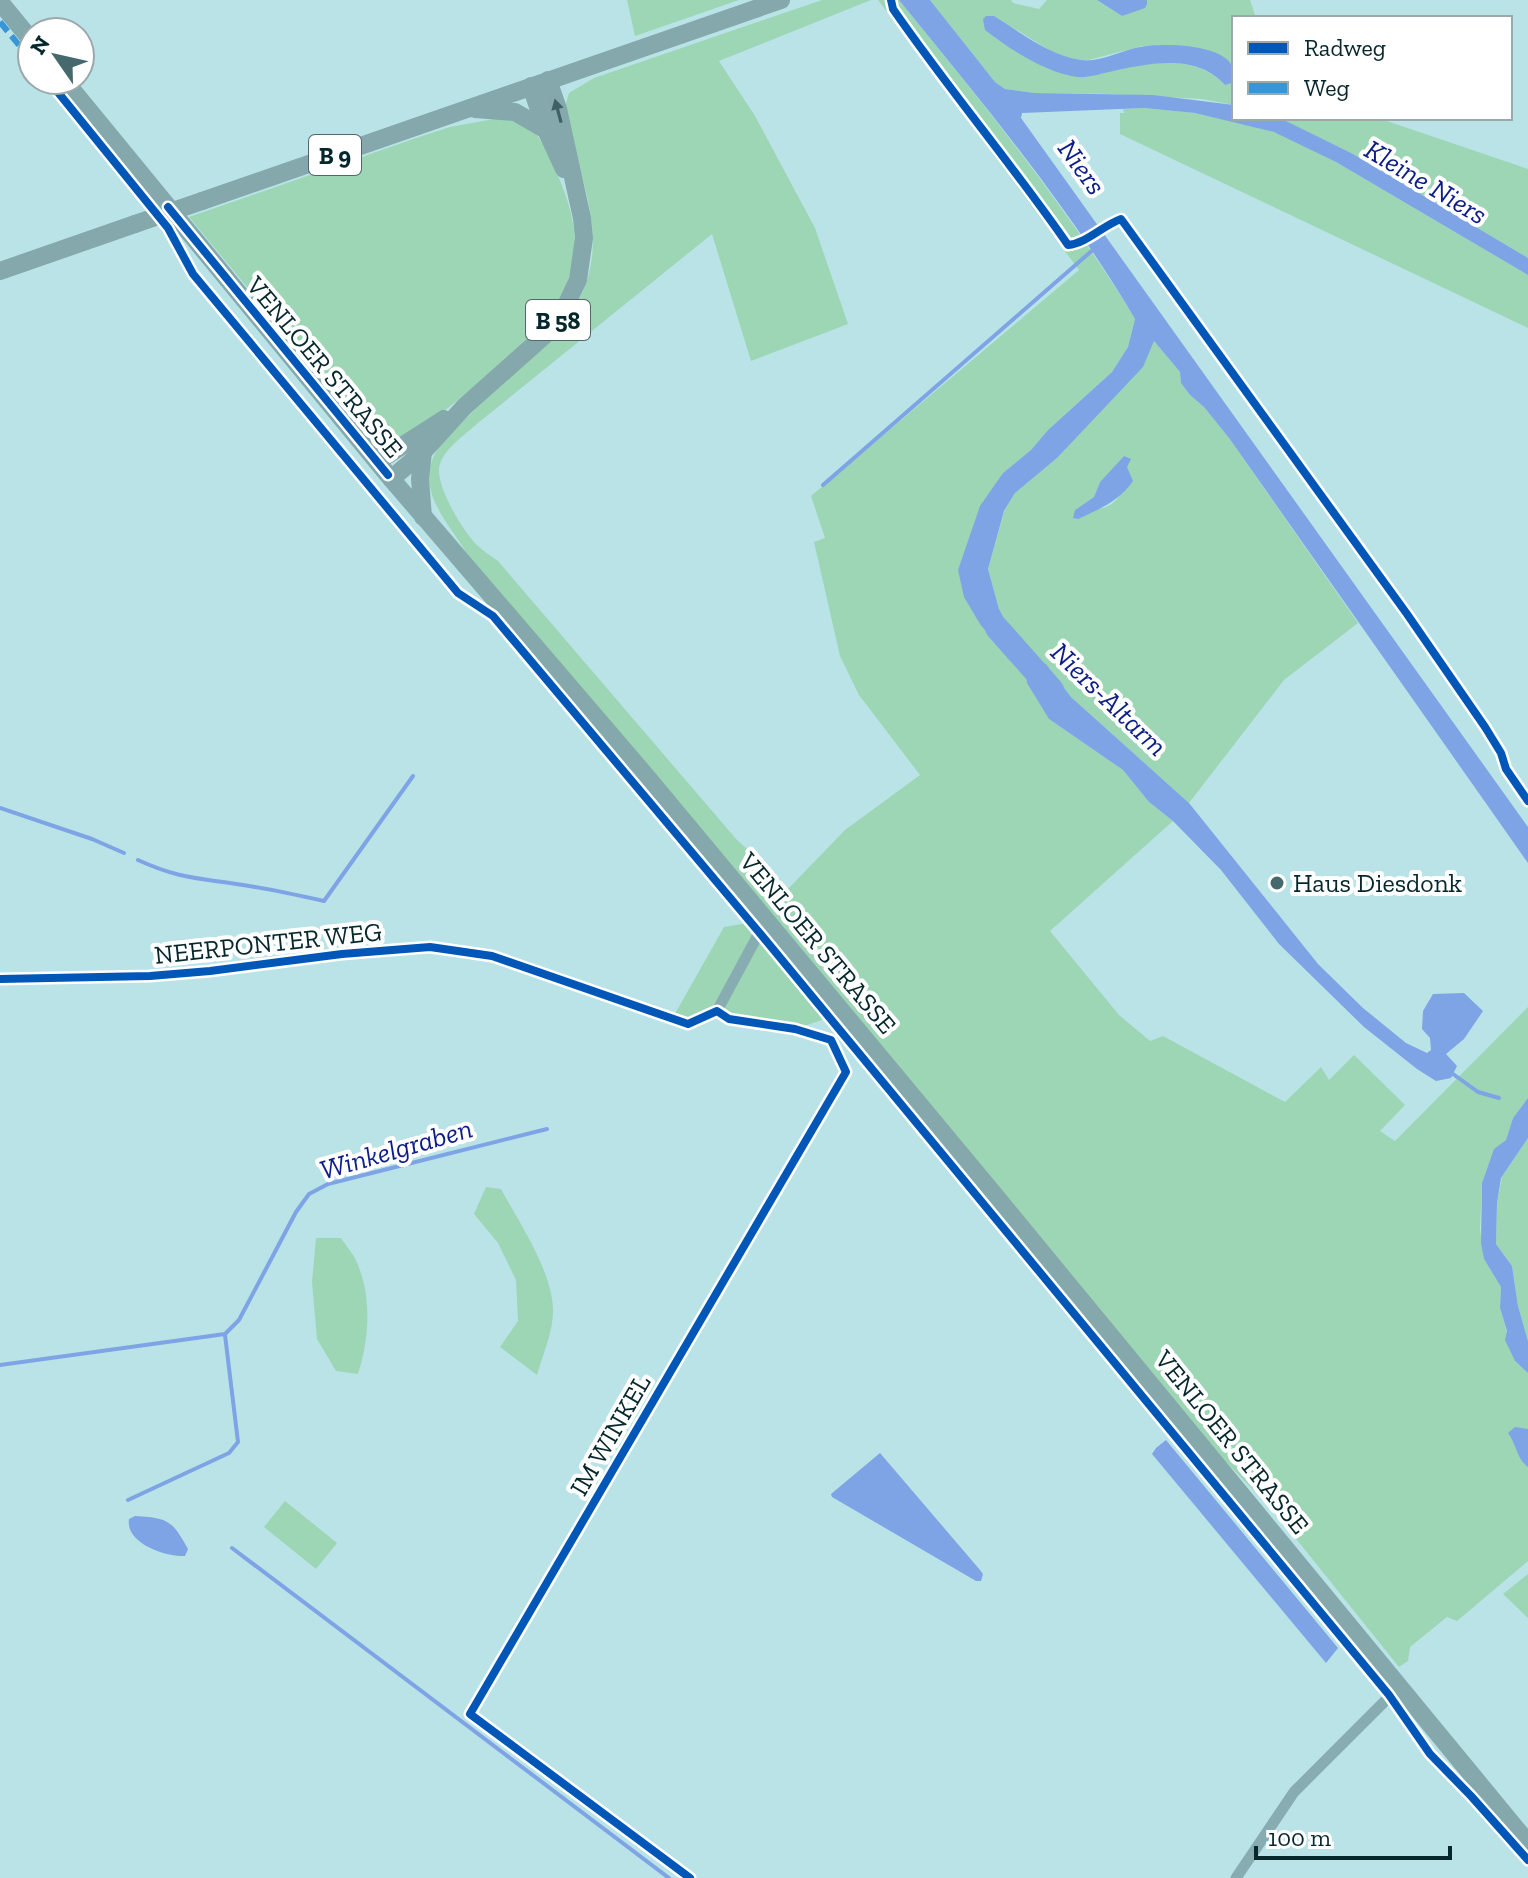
<svg xmlns="http://www.w3.org/2000/svg" width="1528" height="1878" font-family="'Zilla Slab',serif">
<style>
.green{fill:#9dd6b5;fill-rule:evenodd}
.water{fill:#7ea4e5}
.lines{fill:none;stroke-linecap:round;stroke-linejoin:round}
.stream{stroke:#7ea4e5;stroke-width:4}
.river{stroke:#7ea4e5;stroke-width:24}
.minor{stroke:#87acb1;stroke-width:11}
.primary{stroke:#84a8ac;stroke-width:18}
.primary-bridge{stroke:#84a8ac;stroke-width:18}
.quiet{stroke:#3696d7;stroke-width:6;stroke-dasharray:12 6;stroke-linecap:butt}
.cycleway-casing{stroke:#fff;stroke-width:13}
.cycleway{stroke:#0057b8;stroke-width:8}
.oneway{fill:#3f6165}
.poi-dot{fill:#45696d;stroke:#fff;stroke-width:3}
.labels{text-anchor:middle;dominant-baseline:central;stroke-width:8;stroke-linejoin:round;paint-order:stroke}
.shield{fill:#fff;stroke:#51686b;stroke-width:2}
.shield-label{font-size:24px;font-weight:bold;fill:#06272b}
.street-label{font-size:26px;fill:#06272b;stroke:#fff}
.poi-label{font-size:26px;fill:#06272b;stroke:#fff;text-anchor:start}
.water-label{font-size:28px;font-style:italic;fill:#0c1d87;stroke:#fff}
</style>
<rect width="100%" height="100%" fill="#bae3e8"/>
<path class="green" d="M627 0H739L635 36Z
M822 0H871L719 61 755 116 815 228 848 324 751 361 712 234 478 423C466 434 445 448 440 464 433 483 464 533 478 546 484 552 492 556 498 561L737 840 757 858 786 891 845 830 920 775 859 695 840 656 814 542 825 538 811 496 1079 270 878 0H899C983 103 1066 206 1135 319L1128 347 1112 372 1048 430 1031 450 1003 473 958 570 997 642 1010 661 1021 650 999 609 988 569 1004 512 1015 493 1057 458 1154 341 1180 372 1181 383 1190 395 1204 407 1229 438 1358 623 1284 680 1189 803 1071 697 1046 664 1049 719 1123 770 1149 802 1173 821 1050 931 1119 1015 1150 1041 1163 1036 1285 1102 1321 1067 1329 1080 1354 1055 1405 1105 1380 1131 1395 1141 1528 1007V1098L1513 1118 1506 1140 1495 1149 1490 1161 1482 1183 1480 1229 1484 1259 1501 1287 1500 1308 1515 1361 1528 1373V1561L1457 1621 1447 1617 1410 1647 1408 1661 1399 1667 1273 1510 1159 1394 466 552C443 515 411 485 442 442 459 425 477 407 495 391 548 344 600 305 592 226 589 192 576 158 566 125L564 110 569 93 594 78ZM1124 456 1127 488C1121 493 1119 497 1114 502 1105 511 1087 509 1075 510L1094 497 1100 482Z
M930 0H1011L1013 3 1039 9 1047 0H1097L1122 16 1147 4V0H1250L1256 18H1234V71V68L1142 46 1085 61 1057 55 994 16 1082 77C1127 68 1189 46 1225 85L1232 83 1234 79V105L1202 99 1113 94 1034 93 1005 89 995 82Z
M1144 108 1195 113 1246 123 1283 135 1336 162 1528 275V328L1120 134V113H1124L1123 109Z
M1277 118H1378L1528 169V258L1353 154Z
M494 119C529 118 538 132 552 162 567 196 581 230 572 268 567 288 558 308 545 323 524 346 417 441 390 442 377 442 368 431 360 423L189 217 419 137 450 127Z
M766 920 843 1013 795 1029 717 1011 688 1024 672 1019 724 927Z
M1528 1138V1341L1518 1306 1512 1266 1496 1244 1497 1203 1502 1177Z
M486 1187 501 1189C519 1222 551 1269 553 1308 554 1330 543 1354 537 1375L500 1347 518 1321 516 1280 498 1243 474 1214Z
M316 1238H341C347 1247 355 1256 358 1265 372 1299 369 1340 358 1374L336 1371 317 1339 312 1282Z
M285 1501 337 1543 316 1569 264 1527Z
M1528 1574V1618L1503 1594Z"/>
<path class="water" d="M899 0H930L995 82 1005 89 1034 93 1153 95 1234 105V118H1277L1288 122 1353 154 1528 258V275L1336 162 1274 132 1195 113 1144 108 1022 113 1021 118 1528 827V863L1229 438 1204 407 1190 395 1181 383 1180 372 1154 341 1143 367 1057 458 1015 493 1004 511 988 569 999 609 1021 650 1010 661 980 624 964 597 958 570 980 506 1003 473 1031 450 1048 430 1112 372 1128 347 1135 319C1068 205 982 102 899 0Z
M1097 0H1147V4L1145 8 1122 16Z
M986 16H994C1022 33 1048 55 1081 60 1099 63 1122 50 1140 47 1163 42 1248 43 1232 83L1225 85C1195 52 1147 64 1109 72 1099 74 1088 78 1078 77 1046 73 1011 50 985 30L983 19Z
M1124 456 1131 459 1127 467 1133 481C1119 501 1100 509 1078 519L1073 518 1075 510 1094 497 1100 482Z
M1036 662 1046 664 1071 697 1189 803 1318 964 1363 1008 1406 1043 1427 1053 1431 1050 1430 1038 1422 1029 1423 1011 1433 994 1464 993 1483 1011 1464 1039 1446 1054 1457 1066 1451 1078 1436 1081 1417 1069 1364 1027 1279 944 1221 870 1173 821 1149 802 1123 770 1049 719 1027 683 1026 671Z
M1528 1098V1138L1501 1178 1497 1203 1496 1244 1512 1266 1518 1306 1528 1341V1373L1515 1361 1505 1340 1507 1331 1500 1308 1501 1287 1484 1259 1481 1243 1482 1183 1494 1149 1506 1140 1513 1118Z
M1515 1427 1528 1429V1467C1516 1458 1517 1445 1508 1433Z
M1166 1440 1338 1648 1326 1663 1152 1454 1156 1448Z
M880 1453 980 1570 983 1574 981 1581H976L832 1497 831 1494Z
M135 1516C168 1518 172 1520 188 1549L185 1556C165 1557 125 1543 129 1519Z"/>
<g class="lines">
<path class="stream" d="M823 485 1095 248
M0 808 92 839 124 853
M138 860C179 879 200 878 243 885 270 889 297 895 324 901L413 776
M1453 1074 1478 1092 1499 1098
M0 1365 225 1334 239 1320 296 1212 309 1194 328 1184 547 1129
M128 1500 229 1453 238 1442 225 1335
M232 1548 669 1878"/>
<path class="river" d="M997 628 1052 690"/>
<path class="minor" d="M0 979 150 976 210 971 342 954 430 947 492 956 688 1024 717 1011 766 920
M690 1878 470 1714 846 1072 831 1040 795 1029 729 1019 717 1011
M1236 1878 1294 1792 1398 1688"/>
<path class="primary" d="M0 2 32 41
M64 80 388 475 647 777 988 1187 1528 1843
M531 86 546 130 564 169
M475 109 515 112 546 130
M202 201 781 0
M0 271 135 224
M423 452 420 479 423 517
M377 462 444 419
M391 479 423 452 464 407 546 334 560 318 578 280 584 238 582 218 558 109 548 80"/>
<path class="primary-bridge" d="M135 224 202 201"/>
<path class="quiet" d="M0 22 32 61"/>
<defs>
<path id="cycleway" d="M891 0 893 9C949 90 1012 164 1068 245 1087 243 1102 226 1121 219L1407 614 1485 727 1501 753 1506 769 1528 801
M48 80 168 228 193 274 458 593 493 616 758 931 1389 1695 1430 1754 1471 1796 1528 1860
M168 207 388 475
M0 979 150 976 210 971 342 954 430 947 492 956 688 1024 717 1011 729 1019 795 1029 831 1040 846 1072 470 1714 690 1878"/>
</defs>
<use href="#cycleway" class="cycleway-casing"/>
<use href="#cycleway" class="cycleway"/>
</g>
<defs><path id="oneway-solid" d="M-6-.8H1V-3.2L6.5 0L1 3.2V.8H-6Z" transform="scale(2)"/></defs>
<use class="oneway" href="#oneway-solid" transform="translate(558 111) rotate(-105)"/>
<circle class="poi-dot" cx="1277" cy="883" r="8"/>
<g class="labels">
<g class="shield">
<rect x="309" y="135" width="52" height="40" rx="6"/>
<rect x="526" y="300" width="64" height="40" rx="6"/>
</g>
<g class="shield-label">
<text x="335" y="155">B 9</text>
<text x="558" y="320">B 58</text>
</g>
<g class="street-label">
<text transform="translate(325 367) rotate(50)">VENLOER STRASSE</text>
<text transform="translate(268 943) rotate(-6)">NEERPONTER WEG</text>
<text transform="translate(818 943) rotate(50)">VENLOER STRASSE</text>
<text transform="translate(610 1435) rotate(-60)">IM WINKEL</text>
<text transform="translate(1232 1442) rotate(51)">VENLOER STRASSE</text>
</g>
<g class="poi-label">
<text x="1293" y="883">Haus Diesdonk</text>
</g>
<g class="water-label">
<text transform="translate(1082 167) rotate(54)">Niers</text>
<text transform="translate(1426 182) rotate(31)">Kleine Niers</text>
<text transform="translate(1109 699) rotate(44)">Niers-Altarm</text>
<text transform="translate(396 1149) rotate(-16)">Winkelgraben</text>
</g>
</g>
<rect x="1232" y="16" width="280" height="104" fill="#ffffff" stroke="#9ba9aa" stroke-width="2"/>
<rect x="1248" y="42" width="40" height="12" fill="#0057b8" stroke="#9ba9aa" stroke-width="2"/>
<text x="1304" y="56" font-size="24" fill="#06272b">Radweg</text>
<rect x="1248" y="82" width="40" height="12" fill="#3696d7" stroke="#9ba9aa" stroke-width="2"/>
<text x="1304" y="96" font-size="24" fill="#06272b">Weg</text>
<g transform="translate(56 56) rotate(304)"><circle r="38" fill="#ffffff" stroke="#9ba9aa" stroke-width="2"/>
<path d="M0-6L14 30L0 20L-14 30Z" fill="#45696d"/>
<text y="-12" font-size="22" font-weight="bold" text-anchor="middle" fill="#06272b">N</text>
</g>
<path d="M1256 1846v12h194v-12" fill="none" stroke="#06272b" stroke-width="4"/>
<text x="1268" y="1846" font-size="24" fill="#06272b" stroke="#ffffff" stroke-width="6" paint-order="stroke">100 m</text>
</svg>
